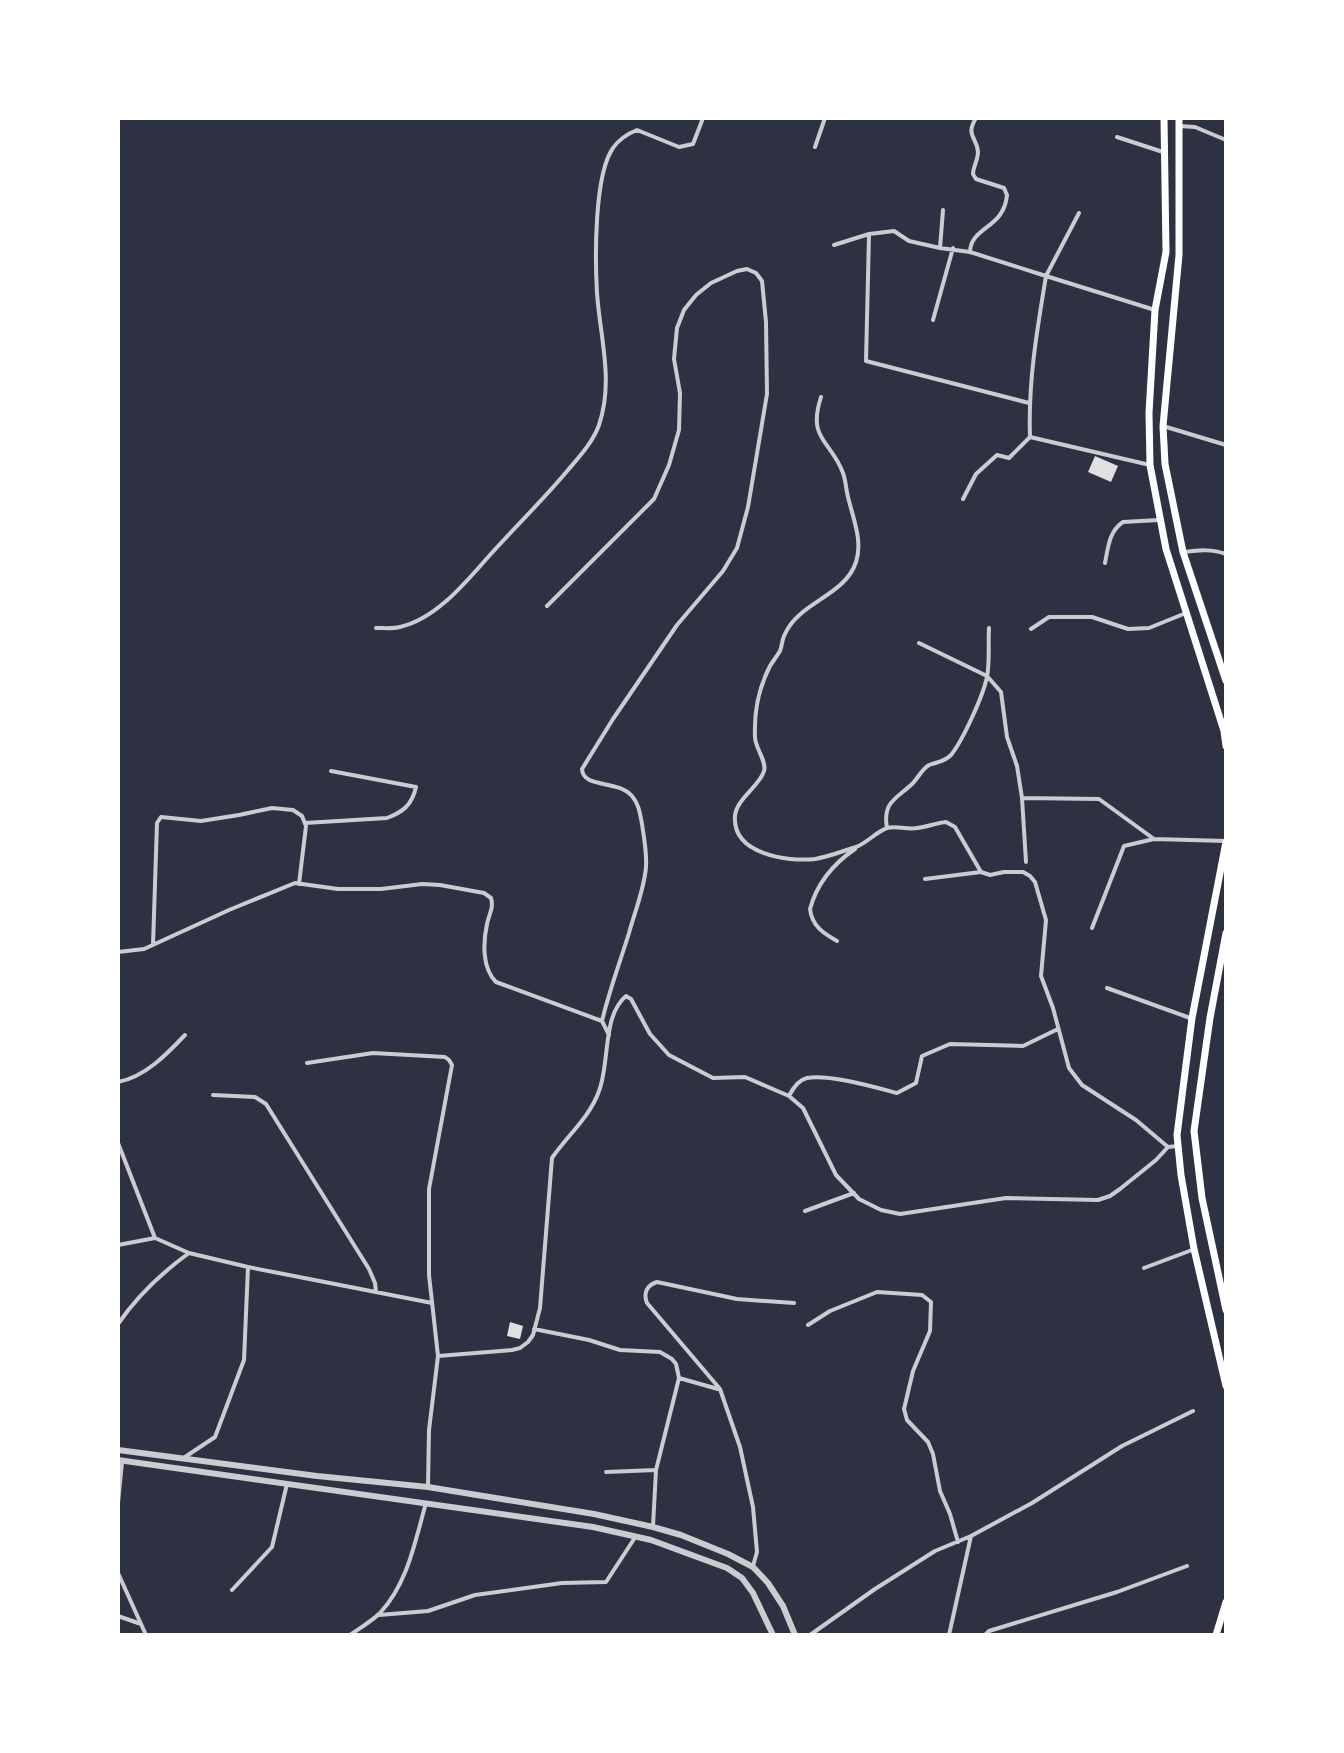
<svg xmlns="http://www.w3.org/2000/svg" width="1344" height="1753" font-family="Helvetica,sans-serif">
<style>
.building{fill:#e0e0e3}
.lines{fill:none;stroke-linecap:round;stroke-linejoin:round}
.minor{stroke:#caccd0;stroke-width:4}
.tertiary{stroke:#caccd0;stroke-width:6}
.trunk{stroke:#fff;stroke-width:7}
</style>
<rect width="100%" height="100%" fill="#2d3142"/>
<path class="building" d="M1095 456 1118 466 1111 482 1088 472Z
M510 1322 523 1326 520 1339 507 1336Z"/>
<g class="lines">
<path class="minor" d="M1179 126 1195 127 1226 140
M1117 137 1163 152
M815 147 825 118
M1079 213 1046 276 1155 310
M869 235 866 361 1029 403
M834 245 869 234 894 231 909 241 940 248 970 252 1046 276C1037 330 1028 382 1030 437L1150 465
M940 248 943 210
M970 252C971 226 1004 229 1007 195L1004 188 976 179 973 174C973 167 978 160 978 152 977 137 965 136 976 118
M933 320 953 248
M821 397C807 440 831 440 843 473 846 481 846 490 848 497 853 518 863 541 856 562 845 596 799 602 785 634 782 639 782 646 780 651 777 656 773 661 770 666 759 687 754 713 755 737 755 748 767 761 764 771 760 786 736 799 735 816 732 854 787 862 815 859 828 857 843 851 856 847 867 843 876 832 887 828 895 825 907 830 917 828 927 827 936 823 946 822L955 827 981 872 990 875 1004 872H1023L1030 876 1035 882 1046 920 1041 976 1053 1008 1069 1068 1082 1085 1136 1120 1168 1147
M1163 426 1226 445
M963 499 976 474 997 455 1009 458 1030 437
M1185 552C1199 550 1212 549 1226 554
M1105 563C1108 548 1109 531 1123 522L1159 520
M547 606 654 499 669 465 679 430 680 393 674 359 677 328 684 310 696 295 711 283 737 271 747 269 756 273 762 281 766 322 767 394 748 507 737 548 723 571 677 625 613 719 582 769C583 789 617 779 632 796 639 804 640 814 642 824 644 838 647 853 646 867 644 890 635 911 629 933 620 962 609 991 602 1021
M376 628C384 628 393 629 400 627 436 619 466 582 489 556 515 527 543 500 568 470 579 457 593 442 599 425 614 381 600 337 597 293 595 259 594 175 613 148 619 139 627 134 637 130L679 147 693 144 703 118
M1031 629 1049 617H1092L1128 629 1149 628 1186 613
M919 643 987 676 1001 692 1007 737 1017 766 1022 798 1026 862
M1022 798 1099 799 1154 839
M305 823 387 818C403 812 412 805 416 787L331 771
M887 828C882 801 898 798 913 783 918 778 922 769 929 765 937 762 944 762 951 755 963 740 983 696 987 677 990 662 988 643 989 628
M925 879 981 872
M1092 928 1124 846 1154 839 1226 841
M837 941C823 933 812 926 810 909 817 883 833 864 855 849
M153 945 157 823 161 817 201 821 239 815 272 808 293 810 302 816 306 826 299 884
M118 952 144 949 229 910 295 883 338 889H381L422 884 440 885 484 893 491 898C494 908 489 914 487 924 483 943 482 968 496 982L602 1021 609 1035
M1107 988 1190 1018
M307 1063 373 1053 445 1057 449 1060 452 1065 429 1189V1275L438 1356 429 1430 428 1487
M118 1082C145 1077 167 1054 185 1035
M213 1095 255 1097 266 1104 369 1269 375 1283 376 1292
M789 1096C793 1088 798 1080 807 1078 829 1074 874 1087 897 1093L916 1083 922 1056 950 1044 1023 1046 1058 1029
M118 1143 155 1238
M805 1211 854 1193
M118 1245 155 1238 189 1253 248 1267 432 1303
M1144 1268 1192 1250
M118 1324C138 1295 160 1274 189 1253
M808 1325 830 1311 877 1292 922 1295 931 1302 930 1331 913 1371 904 1409 907 1420 928 1442 933 1454 940 1491 950 1514 958 1542
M534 1329 589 1340 620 1350 660 1352 672 1359 676 1364 679 1378
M438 1356 512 1350 520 1348 528 1342 533 1335 540 1308 552 1158C567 1136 590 1117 599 1091 610 1063 602 1016 626 996L631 999 650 1034 669 1055 713 1078 745 1077 789 1096 803 1108 836 1175 859 1199 881 1210 900 1214 1006 1198 1098 1200 1110 1196 1120 1189 1156 1160 1168 1147 1178 1146
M185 1457 215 1437 244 1360 248 1267
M606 1472 656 1470
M118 1503 122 1462
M653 1526 656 1470 679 1378 718 1389
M753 1566 757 1552 753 1507 740 1447 720 1389 647 1303C643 1293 647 1285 657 1282L737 1299 794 1303
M118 1573 146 1635
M232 1590 272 1547 287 1484
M379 1615 428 1611 475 1595 562 1583 606 1582 636 1536
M118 1616 141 1624
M350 1635C360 1628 372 1621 380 1613 408 1583 415 1541 426 1503
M810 1635 875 1589 935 1551 971 1536 1032 1503 1122 1446 1193 1411
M949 1635 971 1536
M985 1635 989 1631 1117 1592 1187 1566"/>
<path class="tertiary" d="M118 1450 317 1476 428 1487 594 1514 653 1527 681 1535 728 1554 753 1567 768 1583 783 1606 795 1635
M118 1460 593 1527 651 1540 727 1568 742 1578 753 1593 773 1635"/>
<path class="trunk" d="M1164 118 1166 252 1155 310 1149 413 1150 465 1166 549 1224 731 1226 746
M1179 118V255L1163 426 1165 464 1183 552 1226 681
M1226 842 1192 1018 1177 1135 1181 1175 1194 1249 1226 1386
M1226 933 1210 1018 1194 1131 1202 1198 1226 1310
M1216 1635 1226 1602"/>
</g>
<rect width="1344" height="1753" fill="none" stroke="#ffffff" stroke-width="240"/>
</svg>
